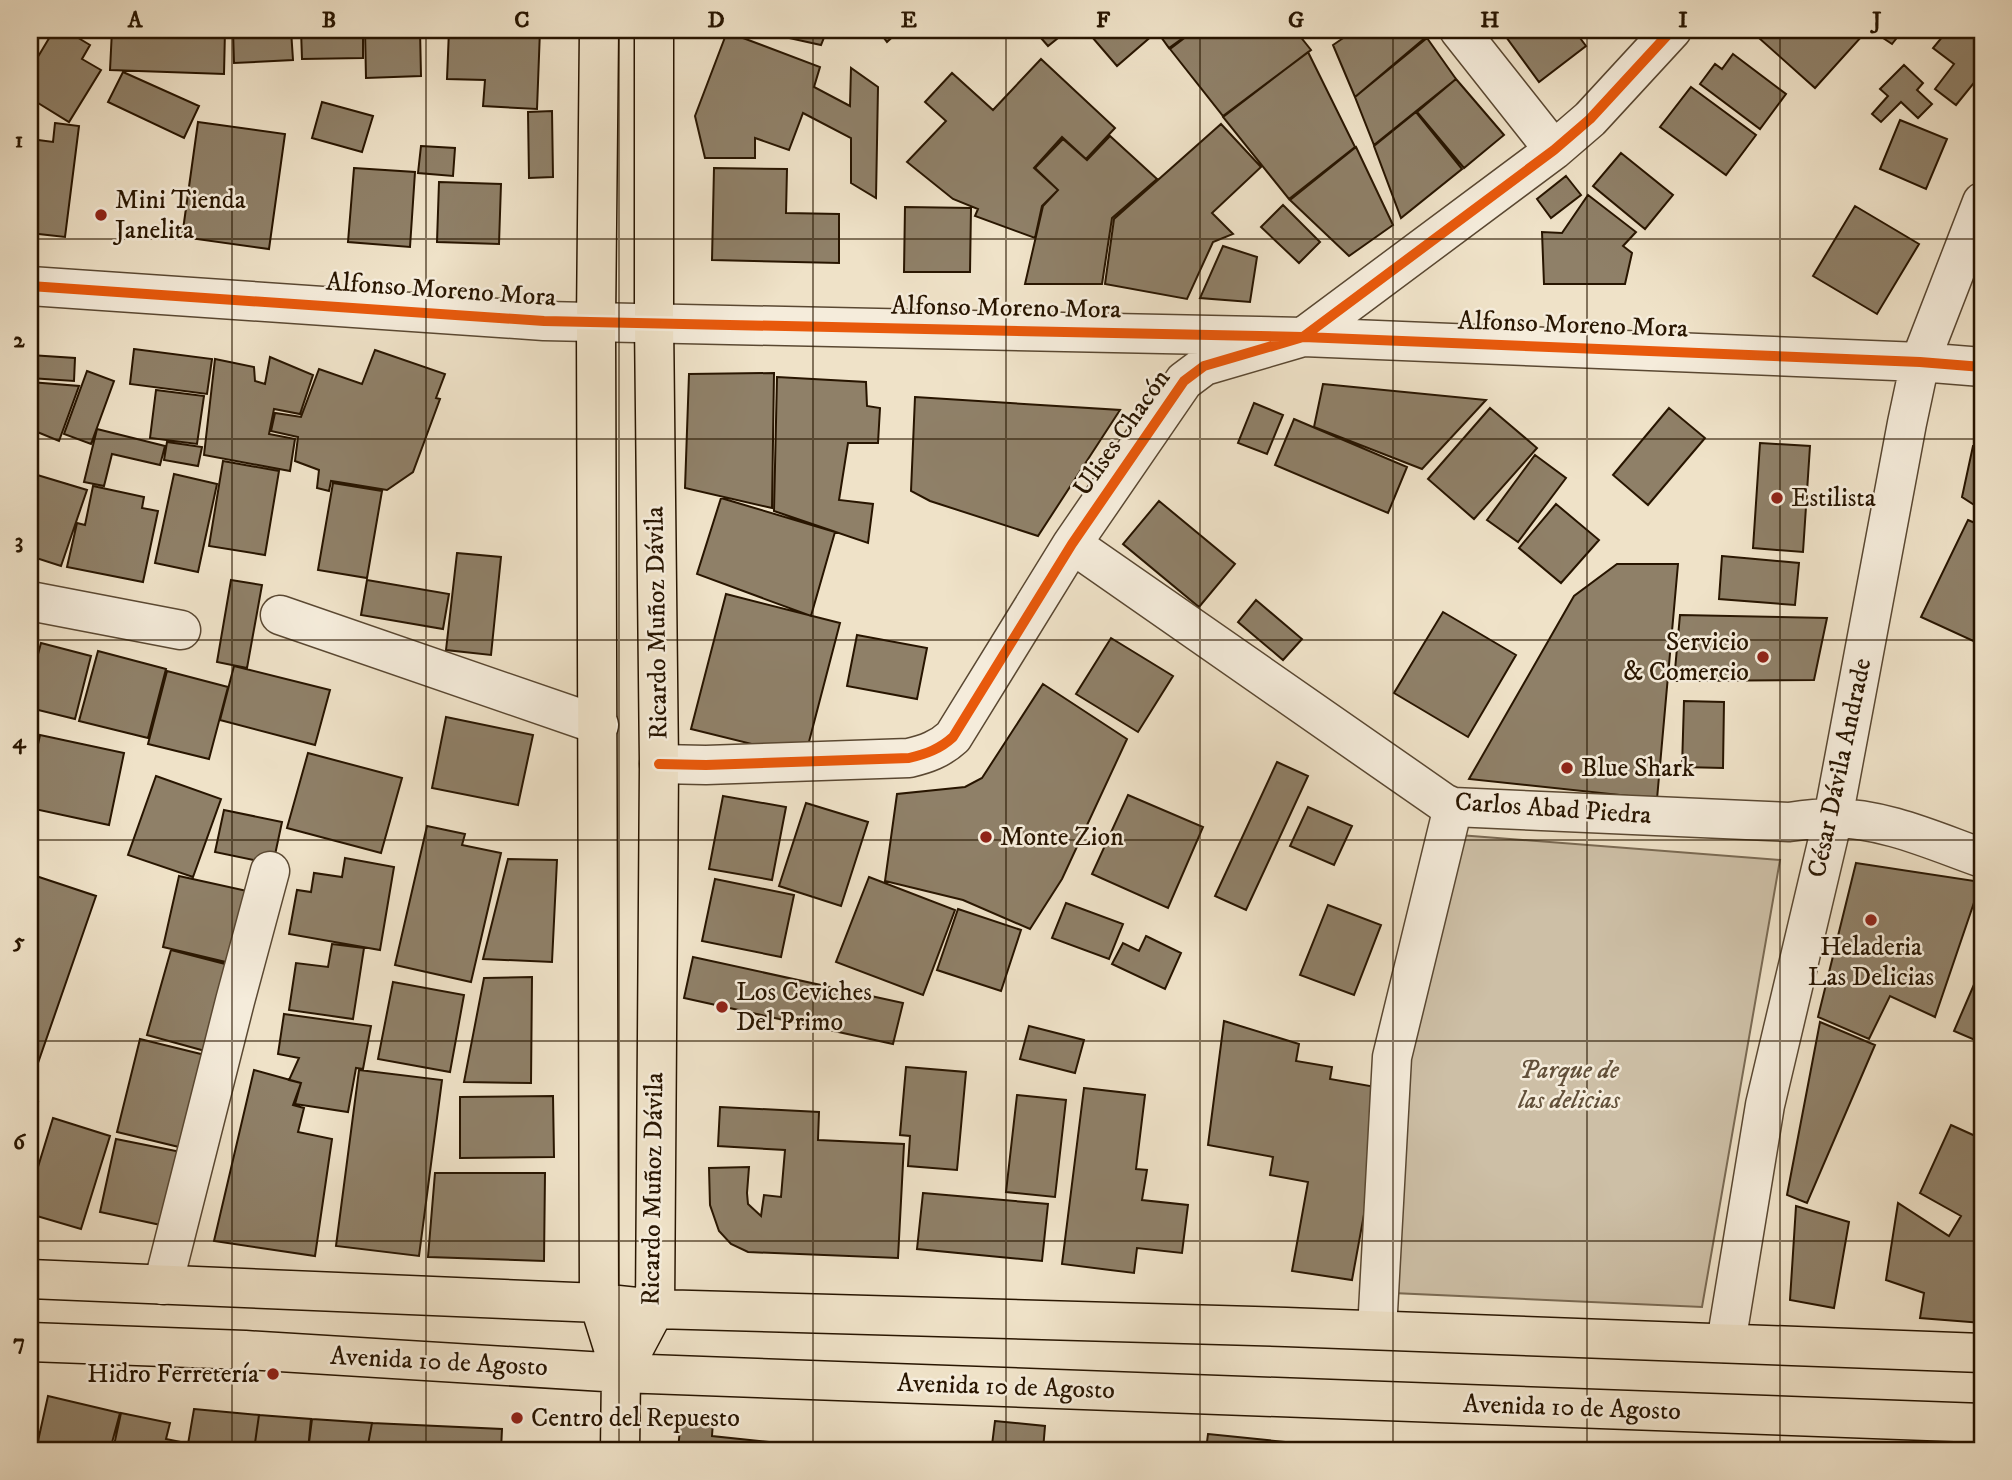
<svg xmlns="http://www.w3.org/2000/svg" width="2012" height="1480" font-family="'IM FELL DW Pica',serif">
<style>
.green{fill:#cdbfa6;stroke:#7a6a53;stroke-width:2}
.building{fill:#8f8068;stroke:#281500;stroke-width:2}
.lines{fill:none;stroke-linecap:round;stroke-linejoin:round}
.minor-casing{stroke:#5a4832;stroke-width:41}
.major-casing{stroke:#281500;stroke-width:41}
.minor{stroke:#f5ecdb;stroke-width:38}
.major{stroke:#efe2c8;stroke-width:38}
.cycleway-casing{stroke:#f5ecdb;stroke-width:15}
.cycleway{stroke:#e8590c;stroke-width:10}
.grid{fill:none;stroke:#281500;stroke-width:2;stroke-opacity:0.55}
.poi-dot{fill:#8f2418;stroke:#f5ecdb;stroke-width:2.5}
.labels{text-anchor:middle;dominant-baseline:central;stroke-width:5;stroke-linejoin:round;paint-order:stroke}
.poi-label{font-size:26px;fill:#281500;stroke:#f5ecdb;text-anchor:start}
.street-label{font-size:26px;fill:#281500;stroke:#f5ecdb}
.park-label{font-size:26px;font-style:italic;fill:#62503a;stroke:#f5ecdb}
.neatline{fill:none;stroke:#281500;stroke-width:2.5}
.grid-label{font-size:23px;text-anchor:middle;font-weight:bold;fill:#281500}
</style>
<rect width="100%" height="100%" fill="#efe2c8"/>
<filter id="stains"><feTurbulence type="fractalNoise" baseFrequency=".00286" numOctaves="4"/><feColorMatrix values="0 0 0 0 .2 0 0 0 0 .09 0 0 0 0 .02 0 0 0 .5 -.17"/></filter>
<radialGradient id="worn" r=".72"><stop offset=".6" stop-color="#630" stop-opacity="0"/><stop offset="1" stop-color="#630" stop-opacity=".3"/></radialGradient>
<path class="green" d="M1459 835 1780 860 1702 1307 1393 1293 1401 1061Z"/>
<path class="building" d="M30 30H39L30 51Z
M54 30H65L90 45 82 59 101 70 69 122 30 98V70Z
M112 30H225L224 74 110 70Z
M233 30H291L293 60 234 63Z
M301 30H363V58L302 59Z
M365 30H420L421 76 366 78Z
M449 30H540L537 109 483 106 485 80 447 79Z
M753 30H827L821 45Z
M878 30H900L887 42Z
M1034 30H1068L1048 46Z
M1086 30H1151L1154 34 1117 66Z
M1156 30H1194L1169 48Z
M1195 30H1295L1311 50 1223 116 1170 49Z
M1355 30H1421L1426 37 1355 97 1333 45Z
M1501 30H1574L1586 46 1539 82Z
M1750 30H1856L1863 35 1815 88Z
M1871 30H1903L1892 44Z
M1948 30H1982V73L1956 105 1935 89 1954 64 1933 48Z
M727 32 820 67 814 87 850 106 851 68 878 87 876 198 851 183V138L803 113 789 150 755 138V158H705L695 116Z
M1427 38 1456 79 1374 145 1355 97Z
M1308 52 1355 147 1289 199 1223 117Z
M1733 54 1786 94 1760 129 1700 84 1715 64 1722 69Z
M1041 59 1115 128 1086 159 1062 137 1034 168 1058 190 1042 206 1035 238 975 216 978 209 953 199 907 162 946 121 925 102 952 73 993 110Z
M1904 65 1923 83 1917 90 1932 104 1918 118 1901 102 1881 122 1872 114 1888 96 1880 89Z
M123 72 199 106 184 138 108 102Z
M1456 79 1504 135 1464 168 1417 112Z
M1691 87 1756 135 1726 175 1660 127Z
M322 102 373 116 362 152 312 138Z
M552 111 553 177 529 178 528 112Z
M1416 112 1462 169 1401 218 1374 146Z
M1900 120 1947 139 1926 189 1880 169Z
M198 122 285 134 269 249 182 237Z
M55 123 79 126 65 237 30 233V139L53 142Z
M1221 124 1261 167 1212 213 1233 234 1213 242 1187 299 1105 284 1114 219Z
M1110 136 1157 179 1112 218 1102 284H1025L1043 206 1058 190 1035 168 1063 139 1087 160Z
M421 146 455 148 453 176 418 173Z
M1356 147 1393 225 1349 256 1290 200Z
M1621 153 1673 195 1645 229 1593 186Z
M354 168 415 172 410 247 348 242Z
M714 168 787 169 786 213 839 214V263L712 260Z
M1566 176 1581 195 1551 218 1537 199Z
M439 182 501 184 499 244 437 242Z
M1588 195 1636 232 1623 246 1632 253 1625 284H1544L1542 232 1562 233Z
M1283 205 1320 242 1299 263 1261 227Z
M1855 206 1919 244 1877 314 1813 276Z
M905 207 971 208 970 272H904Z
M1223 246 1257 257 1250 302 1200 298Z
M134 349 212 359 207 394 130 384Z
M375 350 445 374 436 398 440 399 413 472 387 490 331 481 329 491 317 488 319 470 295 461 298 437 271 431 275 413 301 417 319 369 362 384Z
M30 355 75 358 74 381 30 378Z
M270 357 313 375 300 414 274 409 269 434 295 439 290 471 204 455 215 359 254 367 255 381 265 384Z
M87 371 114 381 91 444 64 434Z
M774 373 772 508 685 488 689 374Z
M777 377 866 382 867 406 880 408 878 443H848L839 500 873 504 868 543 774 511Z
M30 382 79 386 59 441 30 429Z
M1323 384 1486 400 1422 469 1314 427Z
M156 390 204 396 197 444 150 438Z
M915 397 1120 410 1038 536 930 501 911 491Z
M1254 403 1283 415 1267 454 1238 443Z
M1490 408 1537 448 1474 519 1428 479Z
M1669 408 1705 438 1648 505 1613 475Z
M1294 419 1407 467 1388 513 1275 465Z
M97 429 165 446 160 465 112 454 104 486 84 482Z
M167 442 202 447 198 466 164 460Z
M1760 443 1810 446 1803 552 1753 548Z
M1973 446H1982V510L1962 497Z
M1535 455 1566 478 1518 542 1487 520Z
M223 461 279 471 265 555 209 546Z
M34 474 87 490 61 566 30 556V488Z
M174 474 217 484 198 572 155 563Z
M333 483 382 491 367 578 318 570Z
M93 486 144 497 142 508 158 511 143 582 67 567 77 523 85 525Z
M721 498 835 532 811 616 697 574Z
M1159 501 1235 564 1199 607 1123 544Z
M1556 504 1599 540 1561 583 1519 548Z
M1968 520 1982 526V645L1921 617Z
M457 553 501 557 491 655 446 650Z
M1722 556 1799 563 1795 605 1719 599Z
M1617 564H1678L1657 799 1469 779 1574 596Z
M231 580 262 585 247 668 217 662Z
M367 580 449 594 443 629 361 615Z
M726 594 840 623 805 757 691 729Z
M1256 600 1302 639 1283 660 1238 622Z
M1443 612 1516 655 1468 737 1394 693Z
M1680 615 1827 618 1814 680 1674 681Z
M857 635 927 648 917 699 847 686Z
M1111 638 1173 676 1138 732 1076 694Z
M41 643 91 656 75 719 30 708V684Z
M98 651 166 669 148 738 79 721Z
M234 666 330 690 315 745 220 720Z
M167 671 228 687 209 759 148 744Z
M1043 684 1127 739 1062 879 1030 929 963 900 885 881 897 794 965 787 982 778Z
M1684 701 1724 702 1723 768 1682 767Z
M446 717 533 735 518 805 432 788Z
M40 735 124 753 109 825 30 808V781Z
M308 753 402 778 381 853 287 828Z
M1277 762 1308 776 1246 910 1215 896Z
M156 776 221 799 193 877 128 855Z
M1128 795 1203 827 1168 908 1092 874Z
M723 796 786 807 772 880 709 869Z
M806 803 868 822 841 906 779 886Z
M1308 807 1352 826 1334 865 1290 846Z
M224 810 282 822 273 864 215 852Z
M427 826 465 834 462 845 501 853 471 982 395 965Z
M345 858 394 867 380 950 289 934 297 890 311 892 314 873 342 877Z
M508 859 557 860 552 962 483 959Z
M1856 863 1981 882 1935 1017 1890 996 1869 1039 1818 1017Z
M30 874 96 896 30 1086Z
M179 876 247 891 230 963 163 947Z
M869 877 955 910 923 995 836 962Z
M715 879 794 895 781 957 702 941Z
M1066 903 1123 924 1109 959 1052 938Z
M1328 905 1381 925 1354 995 1300 975Z
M958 909 1021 930 1001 991 937 970Z
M1146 936 1181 953 1165 989 1112 964 1123 943 1139 951Z
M332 944 364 948 353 1019 289 1010 296 963 328 967Z
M171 950 229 965 205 1051 147 1035Z
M693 957 903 1003 893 1044 684 998Z
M1982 966V1043L1954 1031Z
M532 977 531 1083 464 1082 484 978Z
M393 982 464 995 450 1072 378 1059Z
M284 1014 371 1026 363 1069 356 1068 348 1112 295 1104 301 1083 289 1080 299 1058 278 1054Z
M1224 1021 1299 1044 1296 1061 1332 1067 1330 1079 1387 1089 1352 1280 1292 1271 1308 1182 1270 1175 1273 1157 1208 1145Z
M1820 1022 1875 1045 1807 1203 1787 1195Z
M1029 1026 1084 1040 1075 1073 1020 1059Z
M140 1039 205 1055 183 1148 117 1132Z
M906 1067 966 1072 957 1170 908 1166 910 1136 900 1135Z
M254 1070 301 1083 293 1105 304 1108 298 1132 332 1139 315 1256 214 1241Z
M359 1070 442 1080 419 1256 336 1246Z
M1084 1088 1145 1095 1136 1169 1147 1170 1142 1200 1188 1205 1182 1253 1137 1248 1134 1273 1062 1264Z
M1017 1095 1066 1100 1055 1197 1006 1192Z
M553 1096 554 1157 460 1158V1097Z
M30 1099 38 1102 30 1124Z
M720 1107 819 1112 818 1140 904 1144 898 1258 748 1252 731 1244 719 1231 710 1205 709 1168 749 1167 747 1193 748 1204 761 1216 764 1195 781 1197 785 1150 718 1146Z
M53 1118 110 1136 81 1229 30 1214V1193Z
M1951 1125 1982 1139V1323L1920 1318 1924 1293 1886 1280 1898 1203 1949 1236 1961 1216 1920 1193Z
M116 1139 186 1153 170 1227 100 1212Z
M435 1173H545L544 1261 428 1257Z
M923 1193 1048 1204 1042 1261 917 1249Z
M1796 1206 1849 1222 1834 1308 1790 1300Z
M48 1396 120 1413 110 1450H36Z
M194 1409 259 1415 254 1450H187Z
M121 1413 170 1423 166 1439 186 1443 185 1450H113Z
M259 1415 311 1419 308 1450H254Z
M681 1418 713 1421 712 1436 787 1444 786 1450H678Z
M312 1419 372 1423 367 1450H308Z
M995 1421 1045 1426 1043 1450 992 1445Z
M372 1423 502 1429 501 1450H367Z
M1208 1434 1305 1444 1304 1450H1206Z"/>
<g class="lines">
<defs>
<path id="minor" d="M1459 30 1554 150
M30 286 544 321 1303 337 1920 362 1982 367
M1072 544 1444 803 1453 807 1789 822C1803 820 1818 818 1832 818 1884 818 1934 841 1982 858
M30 601 181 630
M280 615 599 725
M659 764 706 765 909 758C926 754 940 749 953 737L1072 544 1184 381 1204 366 1303 337 1554 150 1590 119 1672 30
M163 1285 235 1001 270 871
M1377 1330 1392 1057 1453 807
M1726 1343 1765 1105 1833 818 1907 423 1920 362 1982 202"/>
<path id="major" d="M599 30 596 322 599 1303 621 1373 620 1450
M30 1279 599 1303 655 1309 1286 1327 1982 1353
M30 1342 245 1350 621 1373 1982 1423
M621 1373 655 1309 659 764 654 322V30"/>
</defs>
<use href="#minor" class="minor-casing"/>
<use href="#major" class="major-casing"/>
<use href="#minor" class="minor"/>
<use href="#major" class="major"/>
<defs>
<path id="cycleway" d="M30 286 544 321 1303 337 1920 362 1982 367
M659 764 706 765 909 758C926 754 940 749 953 737L1072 544 1184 381 1204 366 1303 337 1554 150 1590 119 1672 30"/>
</defs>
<use href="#cycleway" class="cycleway-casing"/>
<use href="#cycleway" class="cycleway"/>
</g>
<path class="grid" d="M232 30V1450M426 30V1450M619 30V1450M813 30V1450M1006 30V1450M1200 30V1450M1393 30V1450M1587 30V1450M1780 30V1450M30 239H1982M30 439H1982M30 640H1982M30 840H1982M30 1041H1982M30 1241H1982"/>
<g class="poi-dot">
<circle cx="101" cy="215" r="7"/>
<circle cx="1777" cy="498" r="7"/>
<circle cx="1763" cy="657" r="7"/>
<circle cx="1567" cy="768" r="7"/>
<circle cx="986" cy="837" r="7"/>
<circle cx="1871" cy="920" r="7"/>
<circle cx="722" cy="1007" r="7"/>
<circle cx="273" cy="1374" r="7"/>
<circle cx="517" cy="1418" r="7"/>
</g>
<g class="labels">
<g class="poi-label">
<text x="115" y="200">Mini Tienda<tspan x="115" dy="30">Janelita</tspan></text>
<text x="1791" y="498">Estilista</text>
<text x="1749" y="642" text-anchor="end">Servicio<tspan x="1749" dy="30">&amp; Comercio</tspan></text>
<text x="1581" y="768">Blue Shark</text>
<text x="1000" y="837">Monte Zion</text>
<text x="1871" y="947" text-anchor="middle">Heladeria<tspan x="1871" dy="30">Las Delicias</tspan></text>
<text x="736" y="992">Los Ceviches<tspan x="736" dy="30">Del Primo</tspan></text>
<text x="259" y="1374" text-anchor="end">Hidro Ferretería</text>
<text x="531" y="1418">Centro del Repuesto</text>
</g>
<g class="street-label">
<text transform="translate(441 290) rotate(4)">Alfonso Moreno Mora</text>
<text transform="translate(1006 308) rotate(1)">Alfonso Moreno Mora</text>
<text transform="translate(1573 325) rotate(2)">Alfonso Moreno Mora</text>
<text transform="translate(1122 433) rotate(-55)">Ulises Chacón</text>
<text transform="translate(657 623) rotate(-91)">Ricardo Muñoz Dávila</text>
<text transform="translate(1840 768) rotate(-78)">César Dávila Andrade</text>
<text transform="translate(1553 809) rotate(4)">Carlos Abad Piedra</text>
<text transform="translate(653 1189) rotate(-89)">Ricardo Muñoz Dávila</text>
<text transform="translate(439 1362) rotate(3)">Avenida 10 de Agosto</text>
<text transform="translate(1006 1387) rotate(2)">Avenida 10 de Agosto</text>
<text transform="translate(1572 1408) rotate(2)">Avenida 10 de Agosto</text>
</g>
<g class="park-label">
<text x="1569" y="1070">Parque de<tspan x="1569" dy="30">las delicias</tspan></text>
</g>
</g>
<rect width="2012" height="1480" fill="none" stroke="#efe2c8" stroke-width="77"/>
<rect x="38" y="38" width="1936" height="1404" class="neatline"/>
<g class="grid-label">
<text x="135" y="27">A</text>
<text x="329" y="27">B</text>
<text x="522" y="27">C</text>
<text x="716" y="27">D</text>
<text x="909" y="27">E</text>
<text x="1103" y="27">F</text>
<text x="1296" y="27">G</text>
<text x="1490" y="27">H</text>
<text x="1683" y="27">I</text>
<text x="1877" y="27">J</text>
<text x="19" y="147">1</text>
<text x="19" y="347">2</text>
<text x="19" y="548">3</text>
<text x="19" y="748">4</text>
<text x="19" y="948">5</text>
<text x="19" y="1149">6</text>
<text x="19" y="1349">7</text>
</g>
<rect width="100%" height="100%" filter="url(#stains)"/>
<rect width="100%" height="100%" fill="url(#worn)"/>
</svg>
